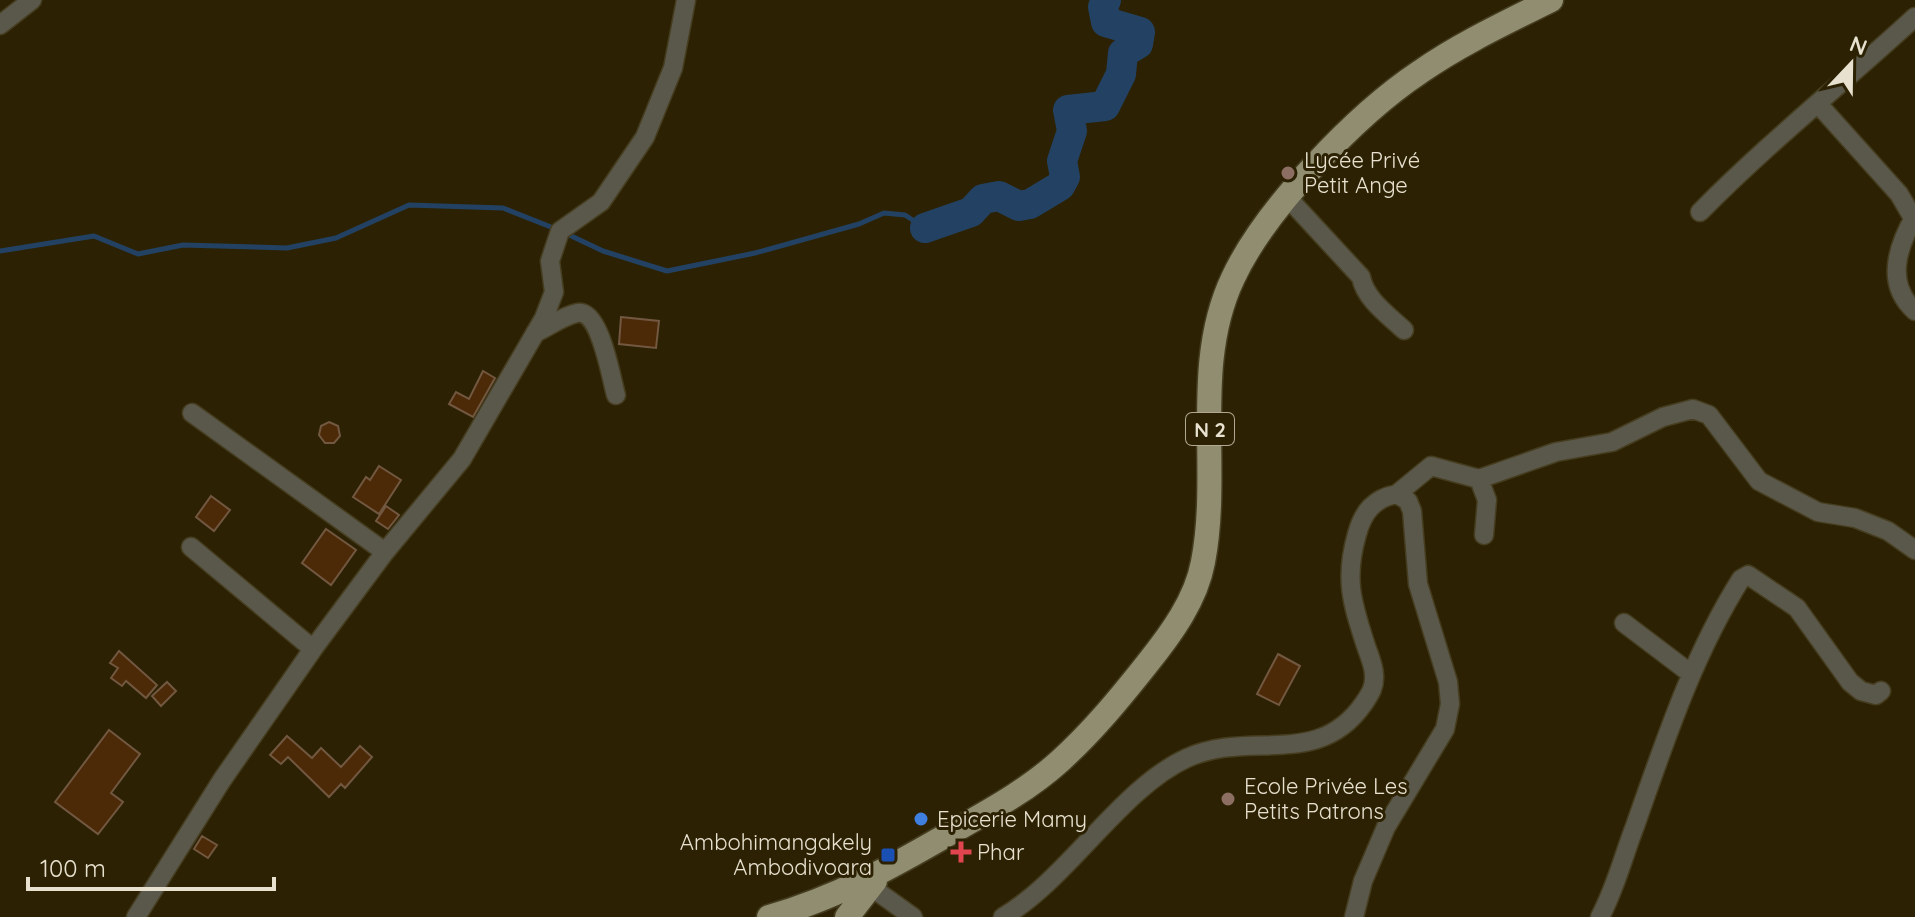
<svg xmlns="http://www.w3.org/2000/svg" width="1915" height="917" font-family="Quicksand,sans-serif">
<style>
.lines{fill:none;stroke-linecap:round;stroke-linejoin:round}
.stream{stroke:#234263;stroke-width:5}
.river{stroke:#234263;stroke-width:30}
.building{fill:#4c2a07;stroke:#725741;stroke-width:2}
.street-casing{stroke:#463d20;stroke-width:21}
.primary-casing{stroke:#463d20;stroke-width:27}
.street{stroke:#5a584a;stroke-width:18}
.primary{stroke:#908d70;stroke-width:24}
.education-dot{fill:#8d6e63;stroke:#2c2203;stroke-width:3}
.shop-dot{fill:#3f7fe0;stroke:#2c2203;stroke-width:3}
.health-dot{fill:#e0444e;stroke:#2c2203;stroke-width:3}
.transit-dot{fill:#1a4fb4;stroke:#2c2203;stroke-width:3}
.labels{text-anchor:middle;dominant-baseline:central;stroke-width:6;stroke-linejoin:round;paint-order:stroke}
.shield{fill:#2c2203;stroke:#b0a892;stroke-width:2}
.shield-label{font-size:20px;font-weight:bold;fill:#e8e1d0}
.poi-label{font-size:22px;fill:#e8e1d0;stroke:#2c2203;text-anchor:start}
</style>
<rect width="100%" height="100%" fill="#2c2203"/>
<g class="lines">
<path class="stream" d="M565 233 603 251 667 271 755 253 859 224 884 213 905 215 925 228
M0 251 94 236 138 254 183 245 287 248 336 238 409 205 503 208 556 229"/>
<path class="river" d="M925 228 971 212 983 199 999 196 1019 206 1030 204 1060 186 1065 177 1062 161 1072 131 1068 110 1105 106 1121 74 1123 53 1138 44 1140 32 1106 22 1103 7 1106 0"/>
</g>
<path class="building" d="M621 317 659 321 656 348 619 344Z
M483 371 495 378 473 417 449 404 456 392 469 399Z
M329 422 338 426 340 436 334 443H325L319 435 321 426Z
M379 466 401 480 379 514 353 497 366 477 370 480Z
M211 496 230 510 214 531 196 517Z
M386 506 399 515 388 529 376 521Z
M326 529 356 550 331 585 302 563Z
M119 651 157 685 146 698 126 681 122 686 111 678 118 668 110 663Z
M1278 654 1300 666 1279 705 1257 694Z
M167 682 176 691 161 706 152 696Z
M109 730 140 754 111 793 123 802 98 834 55 802Z
M287 736 312 758 321 748 341 767 360 746 372 757 345 788 341 784 329 797 288 757 281 764 270 755Z
M202 836 217 845 208 858 194 849Z"/>
<g class="lines">
<defs>
<path id="street" d="M0 25 32 0
M1819 105 1899 194 1913 218
M1288 198 1361 277C1365 299 1388 315 1404 330
M1700 212C1768 143 1843 83 1915 17
M1915 216C1897 247 1885 284 1915 311
M535 333C548 327 563 316 577 313 600 308 611 378 616 395
M192 413 385 552
M1479 479 1487 500 1484 535
M1397 494 1431 466 1479 479 1556 452 1612 442 1663 417 1693 409 1709 415 1759 481 1818 512 1855 518 1888 531 1915 550
M191 547 313 649
M1624 623 1690 673
M864 882 913 917
M136 917 222 780 313 649 385 552 462 459 544 318 554 292 550 261 560 231 601 202 645 137 673 68 686 0
M1003 917C1068 879 1121 788 1187 758 1251 729 1318 770 1364 703 1370 694 1375 687 1374 675 1374 666 1369 655 1366 646 1352 603 1344 579 1357 534 1363 512 1374 498 1397 494L1408 501 1412 511 1418 584 1448 682 1450 704 1445 729 1386 827 1363 881 1354 917
M1600 917C1616 887 1623 857 1635 826 1665 741 1693 655 1741 579L1748 575 1797 608 1850 682 1861 691 1876 695 1881 691"/>
<path id="primary" d="M769 917C836 898 892 867 952 832 989 811 1028 790 1060 761 1093 731 1120 698 1147 664 1171 634 1196 600 1203 562 1221 469 1191 366 1233 278 1265 209 1357 114 1420 72 1460 44 1507 22 1551 0
M847 917 875 881"/>
</defs>
<use href="#street" class="street-casing"/>
<use href="#primary" class="primary-casing"/>
<use href="#street" class="street"/>
<use href="#primary" class="primary"/>
</g>
<g class="education-dot">
<circle cx="1288" cy="173" r="8"/>
<circle cx="1228" cy="799" r="8"/>
</g>
<circle class="shop-dot" cx="921" cy="819" r="8"/>
<path class="health-dot" d="M957 840h8v8h8v8h-8v8h-8v-8h-8v-8h8z"/>
<rect class="transit-dot" x="880" y="847" width="16" height="16" rx="4"/>
<g class="labels">
<rect class="shield" x="1186" y="413" width="48" height="32" rx="6"/>
<g class="shield-label">
<text x="1210" y="429">N 2</text>
</g>
<g class="poi-label">
<text x="1304" y="160">Lycée Privé<tspan x="1304" dy="25">Petit Ange</tspan></text>
<text x="1244" y="786">Ecole Privée Les<tspan x="1244" dy="25">Petits Patrons</tspan></text>
<text x="937" y="819">Epicerie Mamy</text>
<text x="872" y="842" text-anchor="end">Ambohimangakely<tspan x="872" dy="25">Ambodivoara</tspan></text>
<text x="977" y="852">Phar</text>
</g>
</g>
<g transform="translate(1851 64) rotate(22)" stroke="#2c2203" stroke-width="6" paint-order="stroke">
<path d="M0-6L14 30L0 20L-14 30Z" fill="#e8e1d0"/>
<text y="-12" font-size="22" font-weight="bold" text-anchor="middle" fill="#e8e1d0">N</text>
</g>
<path d="M28 877v12h246v-12" fill="none" stroke="#e8e1d0" stroke-width="4"/>
<text x="40" y="877" font-size="24" fill="#e8e1d0" stroke="#2c2203" stroke-width="6" paint-order="stroke">100 m</text>
</svg>
